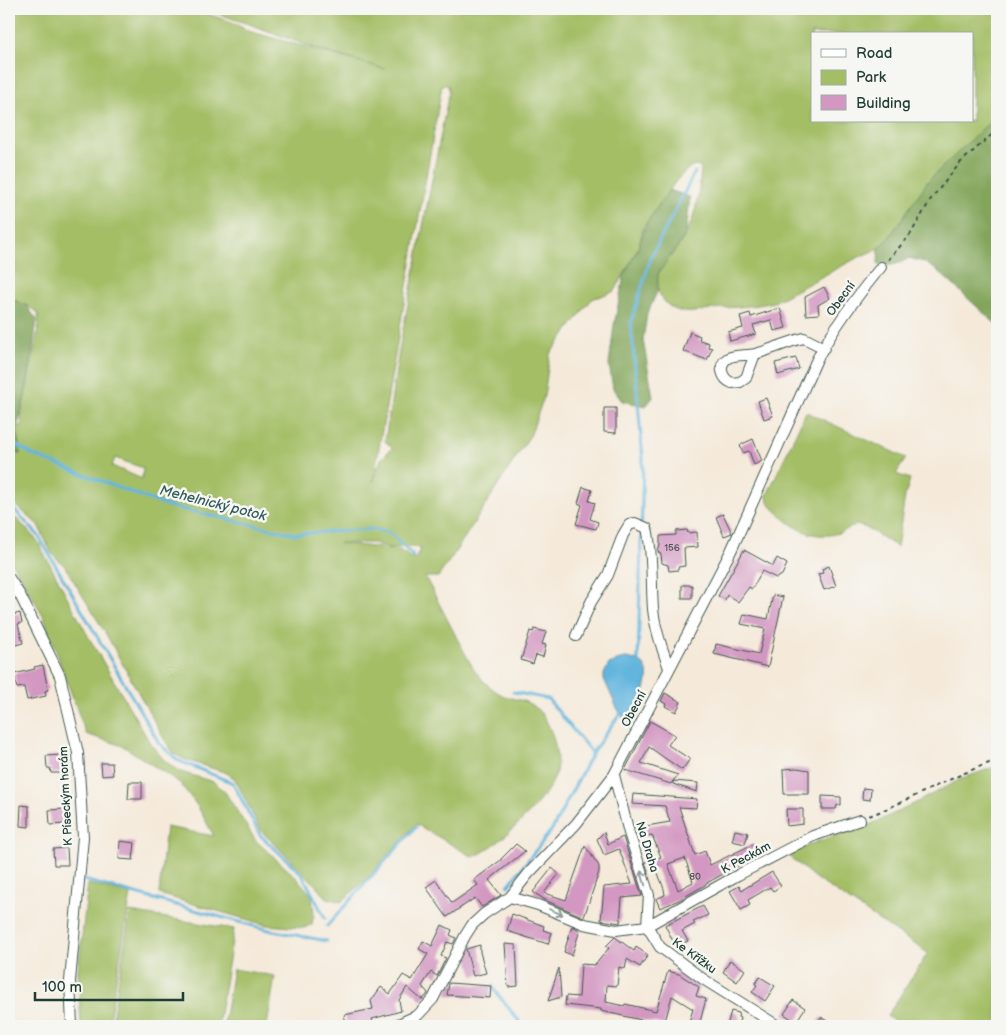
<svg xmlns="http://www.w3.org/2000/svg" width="1006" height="1035" font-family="'Balsamiq Sans',sans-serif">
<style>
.green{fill:#a3be65;stroke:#617e4c;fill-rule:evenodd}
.forest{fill:#82a55a;stroke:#507147}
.water{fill:#63b5de;stroke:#417989}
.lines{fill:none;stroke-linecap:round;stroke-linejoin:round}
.stream{stroke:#63b5de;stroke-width:3}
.building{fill:#d398c2;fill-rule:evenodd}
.minor-casing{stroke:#3f574d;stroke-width:12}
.path{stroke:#3f574d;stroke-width:2;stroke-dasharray:4 4;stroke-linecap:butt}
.minor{stroke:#fff;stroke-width:10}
.oneway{stroke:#8f9e9a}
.labels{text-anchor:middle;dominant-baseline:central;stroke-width:5;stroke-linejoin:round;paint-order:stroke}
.number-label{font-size:10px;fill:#4c5458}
.street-label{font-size:12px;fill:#1f3d34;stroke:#f6f6f2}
.water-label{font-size:14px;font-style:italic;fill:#305b5e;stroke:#f6f6f2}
</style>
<rect width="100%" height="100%" fill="#f6f6f2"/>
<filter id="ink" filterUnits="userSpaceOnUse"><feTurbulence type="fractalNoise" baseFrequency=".02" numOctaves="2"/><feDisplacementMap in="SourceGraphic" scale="10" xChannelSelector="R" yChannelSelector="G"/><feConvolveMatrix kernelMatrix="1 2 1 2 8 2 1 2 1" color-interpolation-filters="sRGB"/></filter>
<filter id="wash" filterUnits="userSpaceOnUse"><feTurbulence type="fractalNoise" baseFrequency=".0096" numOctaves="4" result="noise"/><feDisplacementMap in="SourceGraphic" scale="20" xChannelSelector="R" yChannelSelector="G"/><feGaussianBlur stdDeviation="1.12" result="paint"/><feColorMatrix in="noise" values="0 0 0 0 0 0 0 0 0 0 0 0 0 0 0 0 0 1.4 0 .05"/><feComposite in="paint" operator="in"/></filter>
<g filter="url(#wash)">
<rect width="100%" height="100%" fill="#f5eada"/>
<path class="green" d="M9 9H192L232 22 248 31 385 69 314 48 252 25 203 9H997V115L928 181 888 239 879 248 855 259 774 302C754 307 733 307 713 309 702 311 690 314 679 311 665 307 653 290 658 275 661 264 674 254 680 244 696 220 699 196 701 168L696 166 689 168 676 181 644 226 638 248 615 291 592 299 550 354 544 396 531 434 452 557 438 577H425C437 599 448 621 460 644 466 655 473 670 482 679 488 686 498 694 507 697 518 700 527 700 537 709 552 722 561 758 555 776 546 801 497 848 473 857L416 824 367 879 341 902 327 898 310 879 261 831 235 779 227 773 186 760 174 754 164 739 106 634 64 565 52 554 38 525 9 499V451L20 454 17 429 22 425 21 417 39 325 38 314 35 310 9 298ZM812 34H972V121H812ZM442 85H448L449 92 399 351 385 441 392 448 381 459 373 482ZM115 458 143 468 142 479 112 466ZM339 543H374L389 548 421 547 415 560 399 550Z
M806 412 906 458 896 474 910 479 905 496 897 547 867 528 856 525C850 527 845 531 839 533 809 542 787 523 768 503L767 495Z
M9 512 23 525 38 542 88 636 150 743 163 759 178 771 214 782 225 792 256 841 296 877 312 896 314 913 312 924 304 928 266 925 159 894 166 827 214 836 198 807 180 783 123 746 86 734 43 615 9 558Z
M997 766V1026H901L887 1016 928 953 815 878 790 857 794 852 821 840 869 825 906 808 961 779Z
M88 884 131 894 108 1026H81L78 971Z
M130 912 234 929 218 1026H111Z
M233 969 275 976 267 1026H248L224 1022Z"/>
<path class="forest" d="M997 115V325L938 271 924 262 909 258 900 263 881 267 878 263 879 248 888 239 928 181Z
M669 190 690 197 686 234 658 274V290L647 314 643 340 653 397 646 406 622 401 613 389 609 364 614 325 624 276 638 248 647 222Z
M9 298 26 305 37 320 27 386 17 429 20 454 9 451Z"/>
<path class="water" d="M625 658C655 661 649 679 641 701 637 709 634 718 630 726H628L616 706 604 679V674L609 664Z"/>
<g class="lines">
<path class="stream" d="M9 441 35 456 167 506 295 534 371 529 390 533 413 556
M9 504 38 535 159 743 177 760 233 783 260 835 302 874 325 918
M638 664 643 460 631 322 651 257 695 172
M592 753 622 711
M84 880 269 930 327 941
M508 886 553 828 592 753 548 699 513 692
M327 926 416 827
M493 986 495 991 523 1026"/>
</g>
<g id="blocks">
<path class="building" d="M824 287 830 298 818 305 819 314 806 315 805 297Z
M780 308 786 328 774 331 771 320 753 325 756 334 730 341 728 332 743 328 740 316 750 313 751 317Z
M690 332 700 336 699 340 709 343 708 347 712 348 707 360 683 351Z
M796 358 799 369 778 375 775 363Z
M766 398 773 416 764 419 758 401Z
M604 408H616V433L604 432Z
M753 439 762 461 754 465 749 451 743 453 740 445Z
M583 487 592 490 589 501 595 503 590 519 598 522 596 529 576 524 582 505 578 503Z
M723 514 732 533 724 536 716 517Z
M687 530 688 533 697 532 698 547 684 548 685 566 678 567V570L669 571 668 565 662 563 661 554 658 552 660 545V536L676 535V531Z
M744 550 773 566 777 558 787 564 782 575 776 578 762 571 752 589 749 587 738 602 727 595 725 600 718 596Z
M829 566 836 586 824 590 818 574 823 573 822 569Z
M682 585H692V598H682Z
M773 595 783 597 768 667 714 654 716 644 759 654 765 629 741 624 744 614 768 619Z
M20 613 22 623 18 624 23 643 9 647V616Z
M534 629 546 632 542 644 546 645 543 657 536 655 533 664 521 660 530 631 533 632Z
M43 665 48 690 45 691 46 696 27 700 24 687 17 688 14 674 35 669 34 667Z
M665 693 681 702 676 712 665 706 666 704 661 701Z
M650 721 675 735 668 745 690 759 682 770 649 747 641 763 678 775 673 781 698 783 697 792 673 784V781L671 784 625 770Z
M60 755 62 773H51L50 768H47L46 756Z
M101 763H112L113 775 102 776Z
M797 768 809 770V794H784L783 769Z
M129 782H142V799H128Z
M863 788 871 789 870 800 862 799Z
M633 794 697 799 696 808 679 807 695 855 705 851 710 865 753 844 759 854 705 884V885L679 900 660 908 656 899 665 895 664 889 656 868 648 871 645 862 661 857 652 835 638 837 635 828 670 822 665 806 632 804ZM685 858 693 882 678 890 668 864Z
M822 796 841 797V805H837L836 809H822Z
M21 805 29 806V827L20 826Z
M64 809 65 824 50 825 49 810Z
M786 809H803V824L787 826Z
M735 830 748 833 745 844 732 841Z
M604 832 608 844 623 837 642 896 622 898 620 923 601 920 604 887 632 884 619 849 604 855 597 839Z
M120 841 135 843 133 860 119 859Z
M516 844 525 851 489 880 501 895 482 907 475 898 447 917 426 887 436 880 452 903 478 885 474 880 501 860V859Z
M585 846 599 866V872L584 917 547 901 533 892 552 868 559 874 544 893 566 900Z
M67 848 68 865H54L53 849Z
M772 872 781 886 773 891 770 887 748 900 750 905 741 910 730 891 739 886 742 890Z
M703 906 708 915 693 922 695 924 682 931 688 941 676 947 665 925Z
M512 914 544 926 543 930 552 933 548 944 507 931Z
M442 925 452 930 450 935 456 938 453 944 447 942 441 956 446 958 437 976 431 972 422 986 428 993 427 995 422 1000 407 987 399 1000 401 1011 372 1019 374 1026H347L344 1015 373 1009 371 1001 381 987 390 994 403 975 412 980 428 954 419 949 423 941 432 946Z
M572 926 580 930 572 955 564 952Z
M615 937 634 951 636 947 648 955 640 967 627 959 625 969 619 967 617 986 607 985 606 1002 624 1006 625 1004 656 1011 668 971 679 974 699 987 696 996 706 999 699 1026H688L693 1009 672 996 664 1025 601 1011V1009L565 1005 566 996 579 997 581 964 595 965 609 948 606 946Z
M505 944 516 945 518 986 508 987Z
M480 945V952L486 973 473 976 466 949Z
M730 960 745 970 737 982 723 972Z
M559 968 561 997 548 1001Z
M760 977 775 986 765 1001 752 992 757 985 755 984Z
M449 983 491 986 490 998 447 995Z
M793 1000 805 1008 796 1022 784 1014Z
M731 1011 739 1013 738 1017 740 1018 738 1026H727Z
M821 1017 834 1026H815Z"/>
</g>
</g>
<g filter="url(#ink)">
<use href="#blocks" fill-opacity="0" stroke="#3f574d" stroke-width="1"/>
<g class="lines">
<defs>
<path id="minor" d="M755 354 746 378 740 382 732 383C722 379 717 365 728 358 735 354 747 356 755 354 771 350 787 342 804 338L824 348
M9 578 21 597 60 676 78 753 83 837 70 981 72 1026
M576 636 591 602 608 575 623 535 629 525 635 523 647 528C653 554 651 582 653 609 655 629 662 649 669 668
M614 775 629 833 649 895 647 926
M510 897 538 905 584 924 616 930 647 926 738 875 813 836 860 820
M647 926 660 947 703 979 778 1026
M394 1026 418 1015 433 999 465 936 472 925 484 914 510 897 529 873 576 824 614 775 731 551 817 359C836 324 856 297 881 267"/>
</defs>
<use href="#minor" class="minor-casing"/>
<path class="path" d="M888 260 910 235 931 199 961 162 997 130
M869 816C912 799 953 776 997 760"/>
<use href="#minor" class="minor"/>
</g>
<defs><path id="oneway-shaft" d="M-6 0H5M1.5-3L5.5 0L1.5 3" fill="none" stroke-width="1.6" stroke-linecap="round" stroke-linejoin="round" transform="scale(1.25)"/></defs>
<g class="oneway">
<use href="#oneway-shaft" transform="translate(643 878) rotate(-107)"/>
<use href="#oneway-shaft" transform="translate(556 912) rotate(22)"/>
</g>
</g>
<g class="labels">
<g class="number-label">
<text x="672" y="548">156</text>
<text x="695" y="877">80</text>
</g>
<g class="street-label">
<text transform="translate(841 299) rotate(-54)">Obecní</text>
<text transform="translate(634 709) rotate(-62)">Obecní</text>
<text transform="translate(66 796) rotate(-93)">K Píseckým horám</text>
<text transform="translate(647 847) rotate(73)">Na Draha</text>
<text transform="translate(746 858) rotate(-28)">K Peckám</text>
<text transform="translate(694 956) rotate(36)">Ke Křížku</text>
</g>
<g class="water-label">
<text transform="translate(213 503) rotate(14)">Mehelnický potok</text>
</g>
</g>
<rect width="1006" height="1035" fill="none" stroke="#f6f6f2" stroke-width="30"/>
<rect x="811" y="32" width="162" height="90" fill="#f6f6f2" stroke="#a0aca6"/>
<rect x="821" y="49" width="25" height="8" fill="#ffffff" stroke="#a0aca6"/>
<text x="856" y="58" font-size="15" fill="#1f3d34">Road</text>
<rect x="821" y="70" width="25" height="15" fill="#a3be65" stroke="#a0aca6"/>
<text x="856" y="82" font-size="15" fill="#1f3d34">Park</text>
<rect x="821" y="95" width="25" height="15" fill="#d398c2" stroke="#a0aca6"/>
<text x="856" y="108" font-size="15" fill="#1f3d34">Building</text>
<path d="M35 992v8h148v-8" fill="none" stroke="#1f3d34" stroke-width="2.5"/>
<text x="42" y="992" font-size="15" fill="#1f3d34" stroke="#f6f6f2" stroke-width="4" paint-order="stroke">100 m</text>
</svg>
